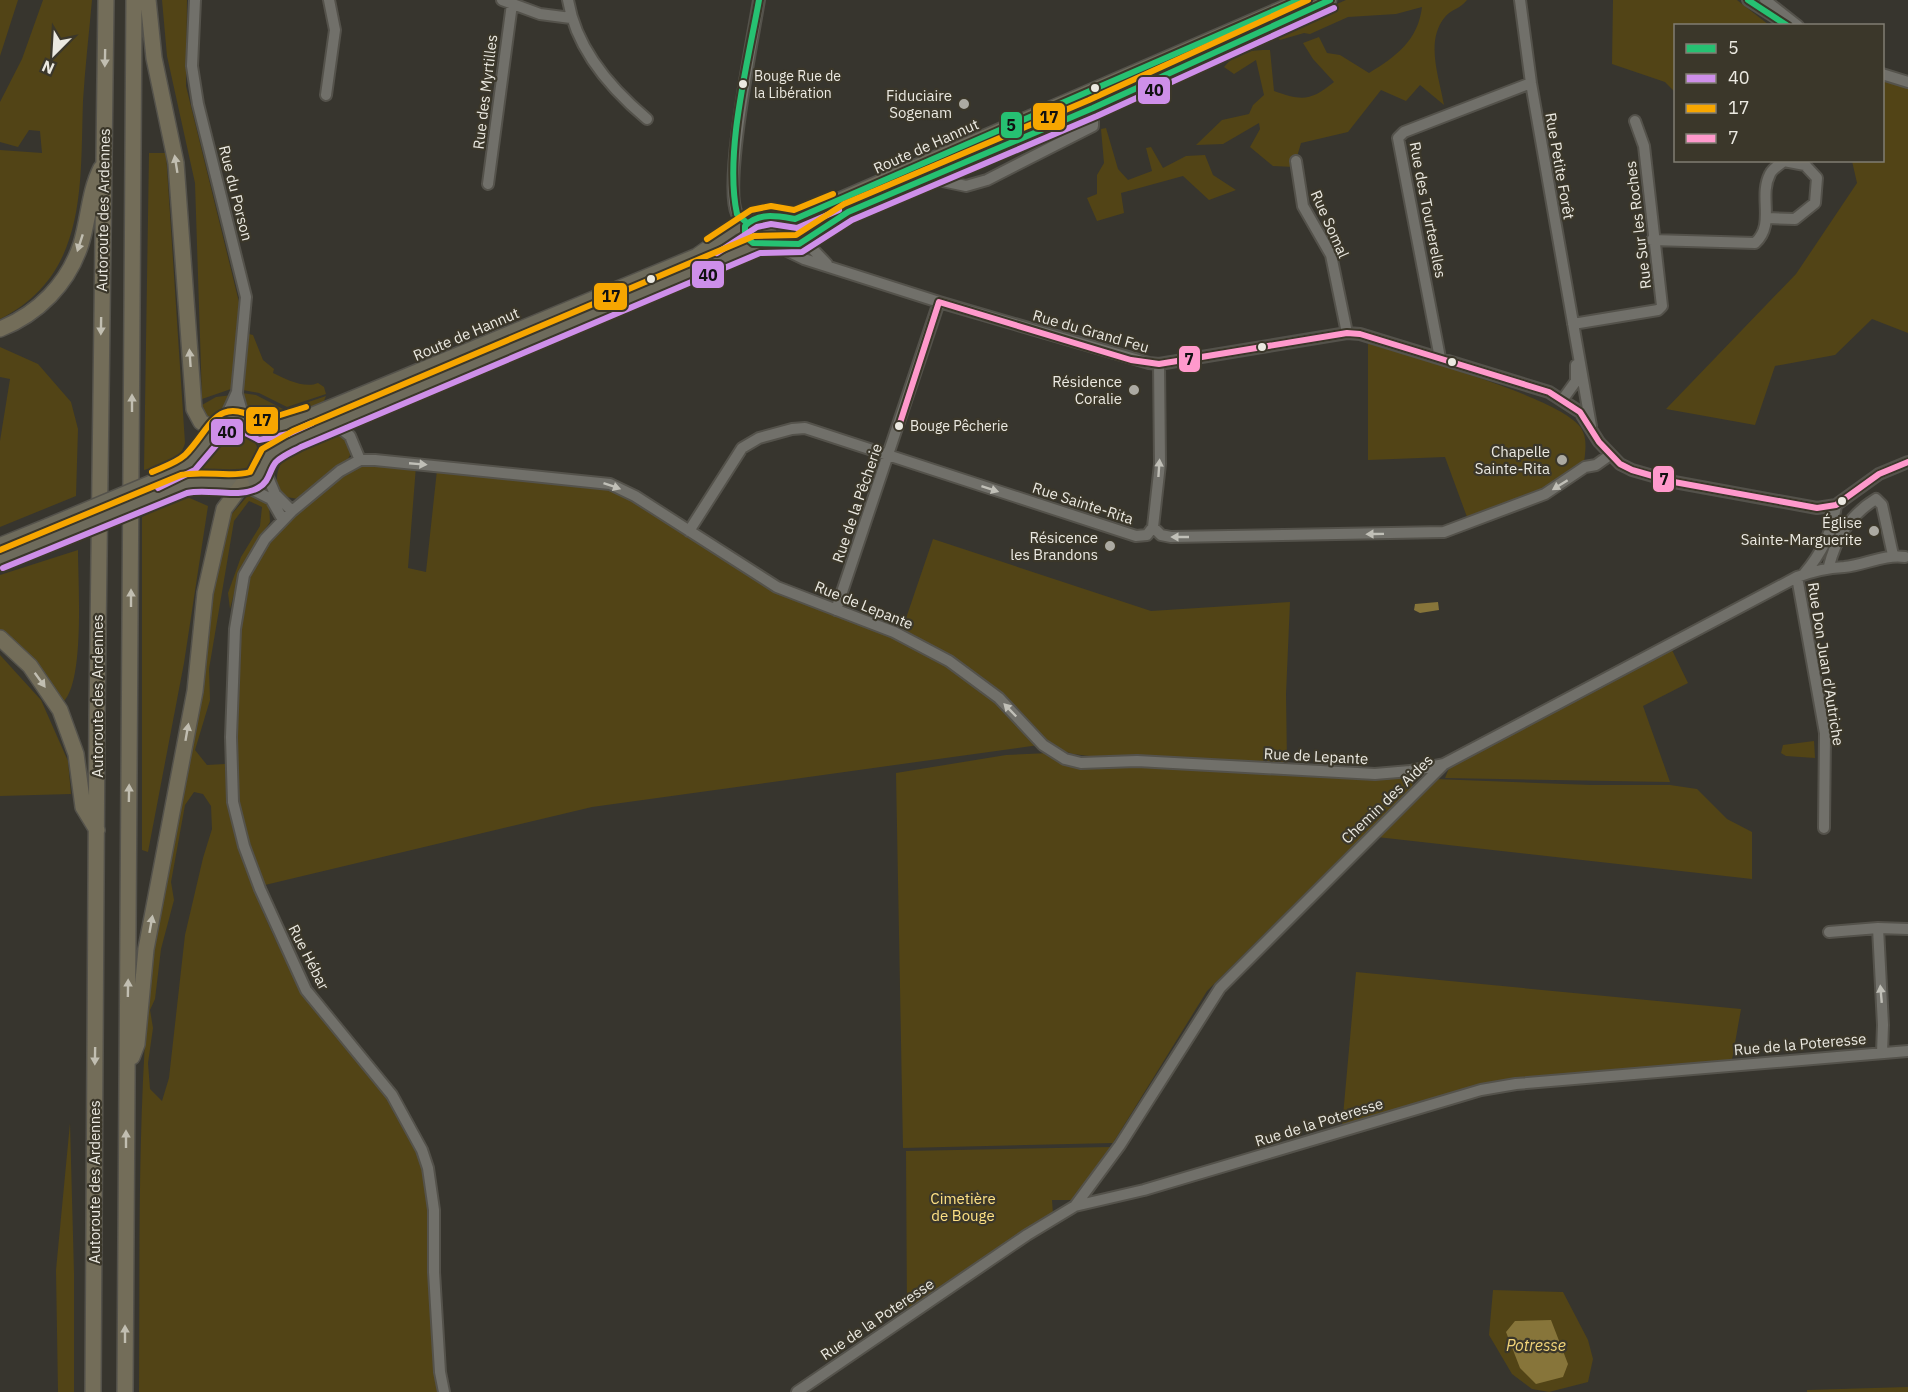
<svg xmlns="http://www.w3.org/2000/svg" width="1908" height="1392" font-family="'IBM Plex Sans',sans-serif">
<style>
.green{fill:#524416;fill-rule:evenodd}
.water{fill:#87753a}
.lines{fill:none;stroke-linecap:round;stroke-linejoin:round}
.minor-casing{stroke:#54524b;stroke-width:14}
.major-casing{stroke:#54524b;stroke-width:15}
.highway-casing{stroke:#54524b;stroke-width:18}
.minor{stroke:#71706a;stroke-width:10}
.major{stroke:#6e6b5c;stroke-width:12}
.highway{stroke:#736d59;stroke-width:15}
.major-bridge-casing{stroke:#54524b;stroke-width:15;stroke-linecap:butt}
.major-bridge{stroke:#6e6b5c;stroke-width:12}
.bus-1-casing{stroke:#3b372a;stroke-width:10}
.bus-2-casing{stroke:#3b372a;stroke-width:10}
.bus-3-casing{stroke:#3b372a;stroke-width:10}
.bus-4-casing{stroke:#3b372a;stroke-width:10}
.bus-1{stroke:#26c172;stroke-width:6}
.bus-2{stroke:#ce8fe9;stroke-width:6}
.bus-3{stroke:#f7a600;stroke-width:6}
.bus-4{stroke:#f9c;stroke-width:6}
.oneway{fill:#c1beb1}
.oneway2{fill:#c0bfb7}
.bus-dot{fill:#ebe9e1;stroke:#3b372a;stroke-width:2}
.poi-dot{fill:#acaaa2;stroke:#3b372a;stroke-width:2}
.labels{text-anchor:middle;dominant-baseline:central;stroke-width:4.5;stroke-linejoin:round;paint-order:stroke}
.bus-label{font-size:14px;fill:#ebe9e1;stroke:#3b372a;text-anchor:start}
.street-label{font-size:15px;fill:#ebe9e1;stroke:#3b372a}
.poi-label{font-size:15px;fill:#ebe9e1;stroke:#3b372a;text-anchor:end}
.park-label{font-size:15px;fill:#fee184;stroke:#3b372a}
.water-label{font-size:16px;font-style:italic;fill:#f3d579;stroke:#3b372a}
.line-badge{stroke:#3b372a;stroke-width:2}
.pale-badge-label{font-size:16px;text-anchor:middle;font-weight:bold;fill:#111}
</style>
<rect width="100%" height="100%" fill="#37352e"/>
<path class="green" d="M0 0H18L0 56Z
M43 0H92C89 34 85 67 83 101 80 185 88 275 0 319V150L42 153 40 131 29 130 18 147 0 142V102L22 59Z
M162 0H187L186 86 239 302 231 389 202 399 195 183 167 56Z
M1346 0H1467C1459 10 1451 9 1445 17 1425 41 1439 76 1444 105L1420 85 1406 101 1381 90 1348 132 1301 143 1294 167 1273 166 1250 147 1260 129 1259 123 1223 144 1196 145 1222 120 1249 114 1253 105 1264 95 1256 60 1234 74 1224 67C1237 51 1250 50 1270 50L1274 91C1302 101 1311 101 1334 82L1313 59 1303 43 1319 37 1327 53 1340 55 1369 73C1397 56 1418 40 1422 7L1396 14 1348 17 1310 34 1304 33 1280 40 1275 36 1287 30 1295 22Z
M1613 0H1737L1769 25 1676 26 1675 92 1665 82 1612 64Z
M1883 80 1908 88V333L1872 319 1835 355 1775 366 1755 425 1666 409 1796 274 1857 183 1852 161 1882 160Z
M1106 128 1118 169 1128 180 1152 171 1146 148 1151 147 1163 168 1186 156 1205 155 1213 175 1236 190 1209 200 1183 176 1121 193 1124 213 1097 221 1087 198 1097 194V175L1104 163 1101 129Z
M149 153H166L185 443C179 464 163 464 144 470Z
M249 334 253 335 263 360 274 369 273 373C285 379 305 389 318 383L324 387 326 394 287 407 259 393 243 390Z
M1368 343C1410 357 1561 397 1581 428 1588 439 1585 452 1584 464L1543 488 1467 517 1445 457 1368 460Z
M0 347 38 364 71 402 78 429 76 496 0 527V441L10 379 0 377Z
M242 393 256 395 285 410 326 396 323 403C297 414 248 440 242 393Z
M232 395 221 417 216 419 205 416 202 405 216 397Z
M240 431C262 439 267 467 242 475 228 480 214 475 200 475L196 466C211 453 218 432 240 431Z
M335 433 344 437 352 451 347 461 298 499 281 496C264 462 303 435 335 433Z
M360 463 416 466 408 568 426 572 437 470 599 485 621 491C672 524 722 560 775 589 811 609 853 618 890 635 948 662 995 698 1039 745L592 807 265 885 250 849 241 812 237 776 240 621 245 587 261 552 285 523 340 476Z
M251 492 269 503 270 522 241 567 230 609 228 593 241 557 260 526 262 507 249 501 234 521 209 669 210 700 195 750 207 765 225 764C227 783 228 804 233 822 249 890 286 973 329 1027 357 1064 395 1096 413 1140 445 1215 424 1311 439 1392H139C140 1247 137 1100 152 955L213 590 230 516ZM194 792 203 794 211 806 212 829 203 858 185 935 169 1078 162 1101 150 1089 148 1063 153 1028 150 1010 155 999 161 949 174 900 171 882 185 805Z
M185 496 208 506 184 663 148 852 142 850V517Z
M933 539 1151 611 1290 602 1286 694 1287 763 1097 757 1073 754 1055 748 985 680 923 640 902 630Z
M78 550C78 581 85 683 63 702L0 634V575Z
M1672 650 1688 683 1643 706 1670 782 1445 778 1449 768Z
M0 655 41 700 68 761 71 794 0 796Z
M1814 741 1815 758 1786 756 1781 753 1783 745Z
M1049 753 1072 763 1415 774 1412 787 1207 991 1113 1143 903 1148 896 773 1006 755Z
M1435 779 1591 785H1670L1697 789 1727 819 1752 832V879L1377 837Z
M1356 972 1741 1009 1732 1060 1502 1080 1342 1127Z
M70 1123 74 1273V1392H58L56 1270Z
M1111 1147 1072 1200H1052L1053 1214 907 1313 906 1151Z
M1493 1290 1563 1292 1588 1340 1593 1359 1588 1382 1549 1392 1532 1389 1512 1374 1489 1335Z
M1908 1387V1392H1807V1390Z"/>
<path class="water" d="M1438 602 1439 610 1420 613 1414 610 1415 604Z
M1551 1320 1568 1364 1563 1377 1536 1384 1520 1368 1506 1332 1515 1321Z"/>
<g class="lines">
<defs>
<path id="minor" d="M195 0 192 66 198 104 246 297 237 392 223 423
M502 0 540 14 571 18
M568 0C576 49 610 88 647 119
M1520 0 1531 83 1591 426
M1748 0 1789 26
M1765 0 1798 26
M1882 74 1908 82
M326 95 335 30 329 0
M1296 161 1303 206 1331 255 1347 333
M928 178 966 186 987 180 1093 126V108
M488 184 512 4
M747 223C744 221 739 217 737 214 723 185 753 38 759 0
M1652 240 1755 243C1776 224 1758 197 1770 174 1772 169 1779 165 1784 161L1805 165 1817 178 1815 203 1795 219 1767 218
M805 241 827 264
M775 245 804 259 939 302 1149 363 1159 364 1347 333 1360 334 1549 392 1580 412 1599 442 1620 464 1632 470 1674 482 1817 508 1836 505 1879 474 1908 462
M1573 324 1658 310 1662 306 1644 146 1635 121
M1440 358 1398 138 1404 132 1531 83
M237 394 245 422
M1563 399 1576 381V365
M335 424 350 436 360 460
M267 475 275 494 292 511
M251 489 271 499 283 520
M1153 527 1161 535 1171 537 1444 532 1545 494 1585 467 1596 465 1610 455
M1153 527 1160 464 1159 364
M689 531 742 448 759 438 792 429 805 428 1136 536 1147 535 1153 527
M1829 566C1836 538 1851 514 1876 499L1882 505 1893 555
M1804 574C1821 554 1833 530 1836 505
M1797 577 1825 733 1824 828
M836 610 939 302
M1878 928 1883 1025 1882 1053
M1829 932 1878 928 1908 929
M1075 1206 1120 1145 1220 988 1444 764 1797 577C1813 571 1827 568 1844 567 1865 565 1884 554 1905 557
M444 1392 440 1372 434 1272V1210L428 1168 422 1150 392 1095 306 990 260 889 244 846 233 802 231 737 235 629 244 575 265 539 292 511 340 471 360 460H375L610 484 635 496 777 587 894 632 949 661 999 698 1043 745 1065 759 1081 763 1137 761 1375 774 1410 771 1444 764
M797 1392 1027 1235 1075 1206 1144 1190 1481 1090 1516 1084 1908 1051"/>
<path id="major" d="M806 240 864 204 1093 108 1330 0
M761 243C776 245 814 251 807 226L795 219
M790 243 783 235 788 221 1299 0
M758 244 745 236C742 221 752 220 763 219 775 217 780 214 793 219
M259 431 285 425 696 255 734 228 745 226
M268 456 297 439 766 241 770 230 762 219
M169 474C177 470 186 466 192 460 209 443 220 400 255 428 268 438 269 451 266 466 241 503 212 470 175 488
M0 544 47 525
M0 560 52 539"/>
<path id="highway" d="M148 0 154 58 176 163 194 409 201 422 213 429
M0 329C38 314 68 284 81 244 89 218 89 192 101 168
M0 638 30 666 60 710 76 754 83 807 97 830
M132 1057 137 1044 146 949 195 691 205 593 224 509 242 485
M93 1392 97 715 106 0
M125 1392 134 0"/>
</defs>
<use href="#minor" class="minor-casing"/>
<use href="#major" class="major-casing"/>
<use href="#highway" class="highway-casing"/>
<use href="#minor" class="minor"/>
<use href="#major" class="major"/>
<use href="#highway" class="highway"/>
<defs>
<path id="major-bridge" d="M47 525 169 474
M52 539 175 488"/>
</defs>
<use href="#major-bridge" class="major-bridge-casing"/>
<use href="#major-bridge" class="major-bridge"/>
<defs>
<path id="bus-1" d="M1299 0 795 219C777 216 759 212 745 226V236L753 243 799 244 848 212 1093 108 1330 0
M1748 0 1788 26
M747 223 737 214C724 153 748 62 759 0"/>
<path id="bus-2" d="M717 253 757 227 771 224 797 228 839 210
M158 488 195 470 229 430 242 431 259 440 288 434 312 423
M3 568 187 493C209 488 237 499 258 488 270 482 269 470 276 462 282 456 294 451 301 447L760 253 802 252 852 220 1097 116 1334 8"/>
<path id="bus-3" d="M707 239 751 210 771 206 794 210 833 194
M152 472C163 467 176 463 185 455 211 429 216 393 261 421L306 407
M0 550 181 475C204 470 231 478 250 472L262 449 293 431 754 236 796 235 844 204 1089 100 1308 0"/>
<path id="bus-4" d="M939 302 1131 360 1159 364 1347 333 1360 334 1549 392 1580 412 1599 442 1620 464 1632 470 1674 482 1817 508 1836 505 1879 474 1908 462
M899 426 939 302"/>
</defs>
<use href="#bus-1" class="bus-1-casing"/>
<use href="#bus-2" class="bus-2-casing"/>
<use href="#bus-3" class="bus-3-casing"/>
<use href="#bus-4" class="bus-4-casing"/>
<use href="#bus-1" class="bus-1"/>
<use href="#bus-2" class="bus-2"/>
<use href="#bus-3" class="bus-3"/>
<use href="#bus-4" class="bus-4"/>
</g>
<defs><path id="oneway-solid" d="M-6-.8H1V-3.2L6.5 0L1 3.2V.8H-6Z" transform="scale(1.5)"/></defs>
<g class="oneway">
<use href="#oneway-solid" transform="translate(105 58) rotate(91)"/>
<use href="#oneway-solid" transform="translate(176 164) rotate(-99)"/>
<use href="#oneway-solid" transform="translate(80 243) rotate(108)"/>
<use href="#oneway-solid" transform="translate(101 326) rotate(91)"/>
<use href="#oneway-solid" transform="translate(190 358) rotate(-94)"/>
<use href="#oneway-solid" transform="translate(132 403) rotate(-90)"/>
<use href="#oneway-solid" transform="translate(131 598) rotate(-90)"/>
<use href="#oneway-solid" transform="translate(40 680) rotate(54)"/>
<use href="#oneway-solid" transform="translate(187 732) rotate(-80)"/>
<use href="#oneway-solid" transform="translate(129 793) rotate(-89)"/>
<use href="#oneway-solid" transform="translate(151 924) rotate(-80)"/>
<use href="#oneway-solid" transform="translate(128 988) rotate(-89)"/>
<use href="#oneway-solid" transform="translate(95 1056) rotate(91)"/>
<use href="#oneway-solid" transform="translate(126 1139) rotate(-90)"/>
<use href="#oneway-solid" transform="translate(125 1334) rotate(-90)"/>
</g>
<g class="oneway2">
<use href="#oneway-solid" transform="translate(418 464) rotate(5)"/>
<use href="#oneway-solid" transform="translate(1159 468) rotate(-86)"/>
<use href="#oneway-solid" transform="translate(1560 485) rotate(148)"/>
<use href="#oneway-solid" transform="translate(612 486) rotate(19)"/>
<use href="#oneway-solid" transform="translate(990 489) rotate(18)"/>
<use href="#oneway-solid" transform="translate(1375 534) rotate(179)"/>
<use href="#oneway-solid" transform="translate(1180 537) rotate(180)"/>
<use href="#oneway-solid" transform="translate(1010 710) rotate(-134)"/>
<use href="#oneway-solid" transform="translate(1881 994) rotate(-95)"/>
</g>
<g class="bus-dot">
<circle cx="743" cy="84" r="5"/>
<circle cx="1095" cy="88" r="5"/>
<circle cx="651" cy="279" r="5"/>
<circle cx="1262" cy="347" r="5"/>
<circle cx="1452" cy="362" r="5"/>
<circle cx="899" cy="426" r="5"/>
<circle cx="1842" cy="501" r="5"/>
</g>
<g class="poi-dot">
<circle cx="964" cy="104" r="6"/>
<circle cx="1134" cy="390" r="6"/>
<circle cx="1562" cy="460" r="6"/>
<circle cx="1874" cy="531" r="6"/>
<circle cx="1110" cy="546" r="6"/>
</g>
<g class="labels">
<g class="bus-label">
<text x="754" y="76">Bouge Rue de<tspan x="754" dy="17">la Libération</tspan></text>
<text x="910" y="426">Bouge Pêcherie</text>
</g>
<g class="street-label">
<text transform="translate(485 92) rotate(-83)">Rue des Myrtilles</text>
<text transform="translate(926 146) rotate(-24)">Route de Hannut</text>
<text transform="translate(1560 166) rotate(80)">Rue Petite Forêt</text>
<text transform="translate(236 193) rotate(76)">Rue du Porson</text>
<text transform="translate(103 210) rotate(-89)">Autoroute des Ardennes</text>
<text transform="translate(1428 210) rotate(79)">Rue des Tourterelles</text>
<text transform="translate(1330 224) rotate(66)">Rue Somal</text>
<text transform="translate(1638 225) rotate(-97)">Rue Sur les Roches</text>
<text transform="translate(1091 331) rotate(16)">Rue du Grand Feu</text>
<text transform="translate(466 334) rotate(-23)">Route de Hannut</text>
<text transform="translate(857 503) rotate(-71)">Rue de la Pêcherie</text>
<text transform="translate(1083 503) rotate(18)">Rue Sainte-Rita</text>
<text transform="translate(864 605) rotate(22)">Rue de Lepante</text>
<text transform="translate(1826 664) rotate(81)">Rue Don Juan d'Autriche</text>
<text transform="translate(97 696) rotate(-90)">Autoroute des Ardennes</text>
<text transform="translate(1316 756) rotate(3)">Rue de Lepante</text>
<text transform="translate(1387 799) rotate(-44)">Chemin des Aides</text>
<text transform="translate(309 957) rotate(63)">Rue Hébar</text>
<text transform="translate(1800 1044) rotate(-5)">Rue de la Poteresse</text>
<text transform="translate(1319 1122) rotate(-17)">Rue de la Poteresse</text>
<text transform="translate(94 1182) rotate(-90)">Autoroute des Ardennes</text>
<text transform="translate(877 1319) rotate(-34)">Rue de la Poteresse</text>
</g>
<g class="poi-label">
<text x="952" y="95">Fiduciaire<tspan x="952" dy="17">Sogenam</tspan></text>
<text x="1122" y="381">Résidence<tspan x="1122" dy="17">Coralie</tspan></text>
<text x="1550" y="451">Chapelle<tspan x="1550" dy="17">Sainte-Rita</tspan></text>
<text x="1862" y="522">Église<tspan x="1862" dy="17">Sainte-Marguerite</tspan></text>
<text x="1098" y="537">Résicence<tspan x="1098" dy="17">les Brandons</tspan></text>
</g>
<g class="park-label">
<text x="963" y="1198">Cimetière<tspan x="963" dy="17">de Bouge</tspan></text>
</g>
<g class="water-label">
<text x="1536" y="1345">Potresse</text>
</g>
</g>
<g class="line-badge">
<rect x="1137" y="76" width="34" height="29" rx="6" fill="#ce8fe9"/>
<rect x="1032" y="102" width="34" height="29" rx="6" fill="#f7a600"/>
<rect x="1000" y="111" width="23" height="28" rx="6" fill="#26c172"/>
<rect x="691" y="260" width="34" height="29" rx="6" fill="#ce8fe9"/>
<rect x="593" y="282" width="35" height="29" rx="6" fill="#f7a600"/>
<rect x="1178" y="345" width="23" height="28" rx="6" fill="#f9c"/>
<rect x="245" y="406" width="34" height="29" rx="6" fill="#f7a600"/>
<rect x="210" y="418" width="34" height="28" rx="6" fill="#ce8fe9"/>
<rect x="1652" y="465" width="23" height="28" rx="6" fill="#f9c"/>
</g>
<g class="pale-badge-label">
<text x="1154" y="96">40</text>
<text x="1049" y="123">17</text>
<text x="1011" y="131">5</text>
<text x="708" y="281">40</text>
<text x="611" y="302">17</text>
<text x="1189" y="365">7</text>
<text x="262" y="426">17</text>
<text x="227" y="438">40</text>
<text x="1664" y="485">7</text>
</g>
<rect x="1674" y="24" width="210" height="138" fill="#3b372a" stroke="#817e73" stroke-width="1.5"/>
<rect x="1686" y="44" width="30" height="9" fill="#26c172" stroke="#817e73" stroke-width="1.5"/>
<text x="1728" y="54" font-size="18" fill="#ebe9e1">5</text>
<rect x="1686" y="74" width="30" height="9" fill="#ce8fe9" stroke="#817e73" stroke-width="1.5"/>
<text x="1728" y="84" font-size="18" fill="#ebe9e1">40</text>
<rect x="1686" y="104" width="30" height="9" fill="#f7a600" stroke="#817e73" stroke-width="1.5"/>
<text x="1728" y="114" font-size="18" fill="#ebe9e1">17</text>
<rect x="1686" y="134" width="30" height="9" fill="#ff99cc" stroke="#817e73" stroke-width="1.5"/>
<text x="1728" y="144" font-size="18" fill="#ebe9e1">7</text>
<g transform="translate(54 54) rotate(204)" stroke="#3b372a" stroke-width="4.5" paint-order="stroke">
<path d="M0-4.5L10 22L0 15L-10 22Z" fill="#ebe9e1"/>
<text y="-9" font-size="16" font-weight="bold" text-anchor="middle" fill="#ebe9e1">N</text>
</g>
</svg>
